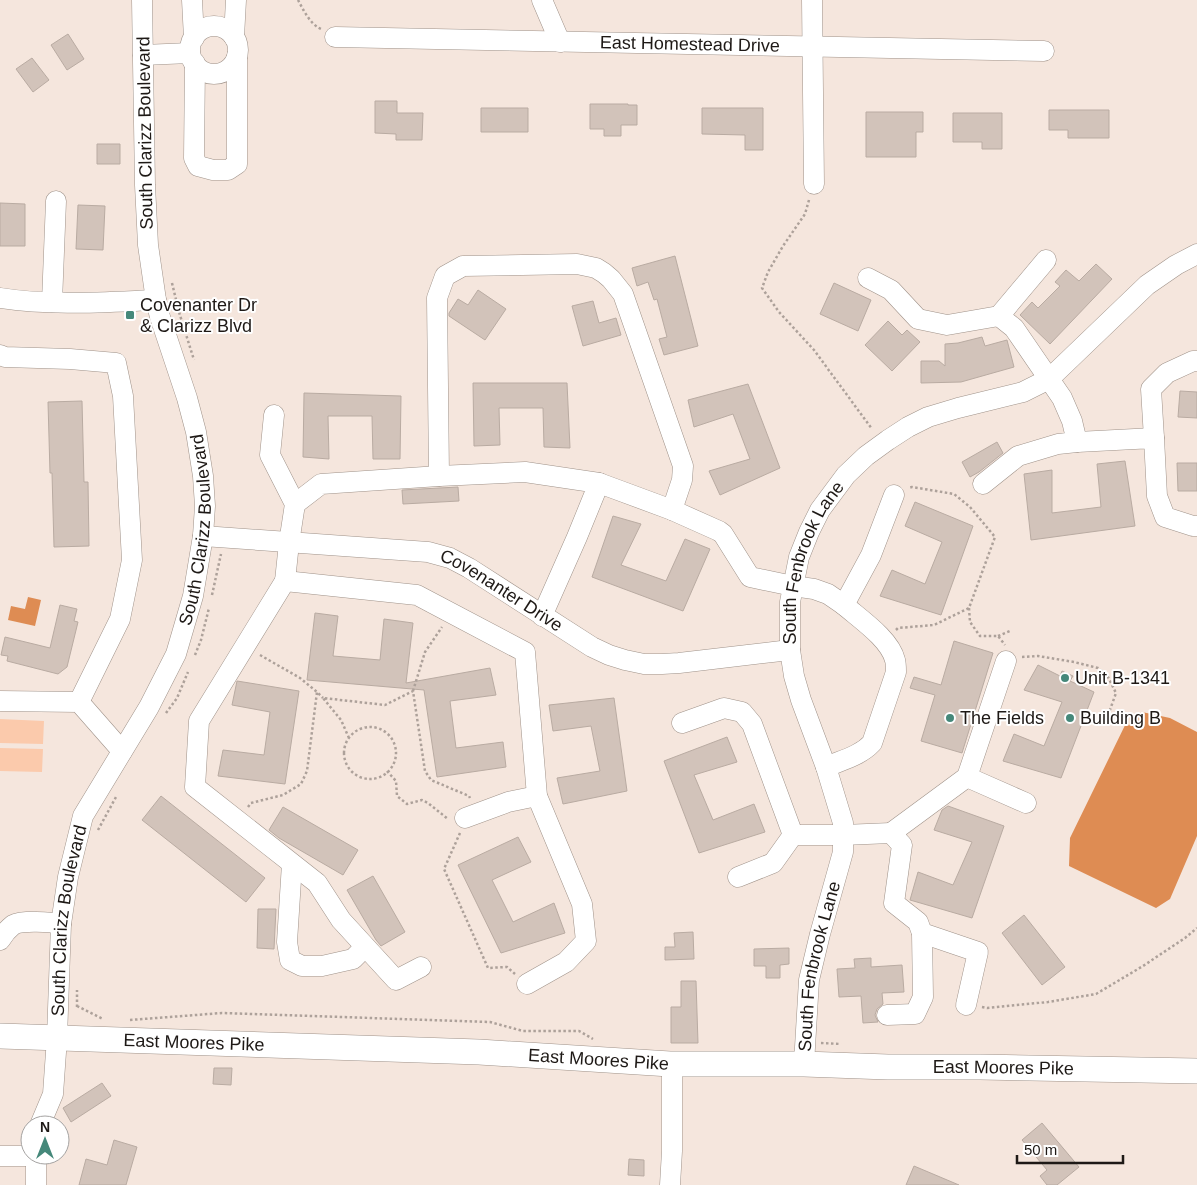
<svg xmlns="http://www.w3.org/2000/svg" width="1197" height="1185" font-family="Arial,sans-serif">
<style>
.green{fill:#fbcaac}
.water{fill:#de8c53}
.building{fill:#d2c3ba;stroke:#b9aba2}
.lines{fill:none;stroke-linecap:round;stroke-linejoin:round}
.minor-casing{stroke:#9f9289;stroke-width:21}
.major-casing{stroke:#9f9289;stroke-width:26}
.path{stroke:#ada19a;stroke-width:2.5;stroke-dasharray:2.5 2.5;stroke-linecap:butt}
.minor{stroke:#fff;stroke-width:20}
.major{stroke:#fff;stroke-width:25}
.poi-dot{fill:#45887a;stroke:#fff;stroke-width:2}
.labels{text-anchor:middle;dominant-baseline:central;stroke-width:4;stroke-linejoin:round;paint-order:stroke}
.street-label{font-size:18px;fill:#1e1916;stroke:#fff}
.poi-label{font-size:18px;fill:#1e1916;stroke:#fff;text-anchor:start}
</style>
<rect width="100%" height="100%" fill="#f5e6dd"/>
<path class="green" d="M0 719 44 721 43 744 0 743Z
M0 748 43 749 42 772 0 771Z"/>
<path class="water" d="M28 597 41 600 35 626 8 620 11 606 25 609Z
M1142 712 1170 718 1197 732V836L1170 899 1156 908 1069 866 1070 838 1130 715Z"/>
<path class="building" d="M68 34 84 59 67 70 51 45Z
M32 58 49 80 33 92 16 69Z
M375 101H397V113H423L422 140H396V134L375 133Z
M590 104H628V105H637V125H621V136H604V129H590Z
M481 108H528V132H481Z
M702 108H763V150H745V135L702 134Z
M1049 110H1109V138H1068V130H1049Z
M866 112H923V132H916V157H866Z
M953 113H1002V149H982V142H953Z
M97 144H120V164H97Z
M0 203 25 204V246H0Z
M78 205 105 206 103 250 76 249Z
M675 256 698 346 664 355 659 339 667 337 657 299 654 300 648 282 637 286 632 268Z
M1096 264 1112 279 1050 344 1020 315 1032 302 1038 308 1060 286 1055 282 1066 270 1079 281Z
M834 283 871 300 858 331 820 314Z
M478 290 506 309 485 340 449 316V313L458 299 468 305Z
M593 301 599 323 616 318 621 335 583 346 572 306Z
M888 321 902 335 907 330 920 342 892 371 865 345Z
M982 337 985 346 1007 340 1014 367 961 382 921 383V361H939L945 366V344L958 343Z
M473 383H567L570 448 544 447 543 408H499L500 445 474 446Z
M748 384 780 468 720 495 709 471 750 459 733 414 694 427 688 400Z
M1180 391 1197 392V418L1178 417Z
M304 393 401 396 400 459H373L372 416H328L329 459 303 457Z
M82 401 84 482H88L89 546 54 547 52 473H50L48 402Z
M997 442 1003 453 979 472 970 477 962 462Z
M1125 461 1135 526 1031 540 1024 474 1052 470V513L1101 507 1097 464Z
M1177 463H1197V491H1178Z
M458 487 459 501 403 504 402 490Z
M915 502 973 526 941 615 880 596 892 570 925 584 942 542 905 526Z
M613 516 641 524 621 565 666 581 685 539 710 549 683 611 592 577Z
M60 605 77 609 74 621 78 622 67 667 58 674 7 661 8 656 1 655 5 637 50 648Z
M315 613 338 616 333 656 380 660 384 619 413 623 406 683 490 668 496 695 450 701 456 748 503 742 506 767 437 777 424 690 307 680Z
M954 641 993 653 962 753 921 741 935 695 910 688 914 677 941 685Z
M1038 665 1060 676 1062 671 1073 676 1070 681 1094 692 1061 778 1003 761 1014 734 1044 746 1062 702 1024 690Z
M237 681 299 691 285 784 218 776 223 750 264 755 270 712 232 705Z
M614 698 627 791 563 804 557 778 600 771 591 726 553 731 549 705Z
M727 737 737 762 694 775 713 820 754 804 765 832 699 853 664 761Z
M161 796 265 878 246 902 142 820Z
M948 806 1004 826 972 918 910 900 918 872 953 885 972 842 934 830 942 810Z
M283 807 358 850 343 875 279 838 269 830Z
M518 837 531 862 492 880 513 922 554 903 565 933 501 953 458 865Z
M373 876 405 932 381 946 376 940 347 890Z
M258 909H276L274 949 257 948Z
M1024 915 1065 967 1042 985 1002 933Z
M693 932 694 959 665 960V947H675L674 933Z
M789 948V964L780 965V978H766V966H754V949Z
M871 958V967L902 965 904 992 882 993 883 1004 877 1009 875 1015 878 1022 863 1023 861 996 839 997 837 969 855 968 854 959Z
M681 981H696L698 1043H671V1007H681Z
M214 1068H232L231 1085 213 1084Z
M102 1083 111 1096 71 1122 63 1108Z
M1042 1123 1079 1167 1057 1185H1047L1040 1176 1047 1170 1022 1140Z
M114 1140 137 1147 126 1185H79L86 1159 107 1165Z
M629 1159 644 1160V1176L628 1175Z
M914 1166 959 1185H906Z"/>
<g class="lines">
<defs>
<g id="minor">
<path d="M192 0 194 38"/>
<path d="M542 0 560 42"/>
<path d="M812 0 814 184"/>
<circle cx="214" cy="50" r="24"/>
<path d="M234 37 236 0"/>
<path id="s1" d="M335 37 1044 51"/>
<path d="M143 55 190 53"/>
<path d="M195 63 194 158 198 166 213 170H228L237 164V56"/>
<path d="M868 278 891 290 918 319 947 325 999 316"/>
<path d="M0 298C51 306 105 302 156 300"/>
<path d="M52 302 56 201"/>
<path d="M0 355 5 357 70 359 116 363 123 396 132 560 120 619 79 702"/>
<path d="M274 415 270 455 295 504 289 543 285 581"/>
<path d="M1154 438 1151 389 1167 373 1193 361H1197"/>
<path d="M1077 442 1154 438 1157 496 1165 517 1193 526H1197"/>
<path d="M439 476 437 298 445 276 463 266 577 264 596 268 604 273 611 279 623 294 683 466 682 480 672 510 599 483"/>
<path d="M983 484 1018 456 1058 444 1077 442 1072 421 1062 398 1014 328 999 316 1046 260"/>
<path d="M295 504 321 484 439 476 525 472 599 483 577 537 542 616"/>
<path d="M672 510 719 531 723 534 750 577 793 586 814 589 828 594 844 605 871 555 894 495"/>
<path id="s2" d="M203 536 428 552 450 558 469 568 592 647 609 655 625 660 644 664H662L679 663 790 650"/>
<path d="M0 701 79 702 122 751"/>
<path d="M682 723 724 708 742 712 752 724 793 835"/>
<path d="M826 767C842 760 860 756 872 743L896 672C896 668 896 663 895 660 890 639 860 619 844 605"/>
<path d="M967 777 1026 803"/>
<path d="M465 818 508 802 537 796"/>
<path d="M292 864 287 942 290 960 302 966H322L353 959 365 947"/>
<path d="M738 877 773 863 793 835H843L891 833"/>
<path d="M922 933 978 952 966 1005"/>
<path d="M0 940C3 935 8 929 13 925 22 920 51 922 61 924"/>
<path d="M421 967 396 980 341 920 317 883 195 787 199 721 285 581 417 595 525 652 537 796 582 904 586 941 566 962 527 984"/>
<path d="M887 1015 915 1014 923 997 922 933 918 922 894 903 902 845 891 833 967 777 1006 661"/>
<path id="s3" d="M804 1064 809 980 820 934 843 852V823L826 767 801 700 794 676 790 650V602L799 557 809 532 820 510 846 475 866 456 888 440 908 427 928 417 958 408 1023 392 1049 379 1147 285 1176 265 1197 254"/>
<path id="s4" d="M40 1125 53 1094 57 1038 61 924 68 877 83 816 149 707 176 654 193 596 203 536 205 506 203 476 196 432 187 398 160 317 156 300 148 245 145 185 142 0"/>
<path d="M36 1155V1185"/>
<path d="M0 1156H36"/>
<path d="M670 1185 672 1151V1064"/>
</g>
<g id="major">
<path id="s5" d="M0 1036 479 1052 670 1064H804L888 1067H980L1197 1071"/>
</g>
</defs>
<use href="#minor" class="minor-casing"/>
<use href="#major" class="major-casing"/>
<path class="path" d="M298 0C304 11 310 24 321 29
M809 200 805 214 783 246 768 272 762 288 779 312 814 350 872 429
M172 283 179 312 194 360
M212 595 221 554
M969 608 970 622 980 636H998L1005 645
M896 630 898 628 934 625 969 608 995 537 970 507 954 494 912 487 908 488
M998 636 1010 631
M195 655 201 640 209 608
M260 655 300 678 317 692
M1022 657 1038 656 1074 662 1098 668 1107 675 1116 693 1106 721 1092 722
M413 691 425 652 442 627
M166 713 177 698 188 672
M344 753a26 26 0 1 1 52 0a26 26 0 1 1-52 0Z
M349 738 341 720 323 698 385 705 413 691 425 771 431 780 469 796 470 798
M387 771 396 781 397 796 407 804 422 800 428 803 448 819
M248 807 251 803 283 795 301 784 307 771 317 692 323 698
M98 830 116 797
M460 833 444 869 488 968 507 967 515 974
M77 1006 103 1019
M77 1007V990
M982 1007 987 1008 1048 1002 1096 994 1143 966 1185 938 1197 928
M130 1020 222 1013 490 1022 523 1031H579L593 1039
M821 1043 841 1044"/>
<use href="#minor" class="minor"/>
<use href="#major" class="major"/>
</g>
<g class="poi-dot">
<rect x="125" y="310" width="10" height="10" rx="2.5"/>
<circle cx="1065" cy="678" r="5"/>
<circle cx="950" cy="718" r="5"/>
<circle cx="1070" cy="718" r="5"/>
</g>
<g class="labels">
<g class="street-label">
<text stroke="none"><textPath href="#s1" startOffset="355">East Homestead Drive</textPath></text>
<text transform="translate(145 133) rotate(-91)">South Clarizz Boulevard</text>
<text stroke="none"><textPath href="#s4" startOffset="628">South Clarizz Boulevard</textPath></text>
<text stroke="none"><textPath href="#s3" startOffset="519">South Fenbrook Lane</textPath></text>
<text stroke="none"><textPath href="#s2" startOffset="309">Covenanter Drive</textPath></text>
<text stroke="none"><textPath href="#s4" startOffset="208">South Clarizz Boulevard</textPath></text>
<text stroke="none"><textPath href="#s3" startOffset="99">South Fenbrook Lane</textPath></text>
<text stroke="none"><textPath href="#s5" startOffset="194">East Moores Pike</textPath></text>
<text stroke="none"><textPath href="#s5" startOffset="599">East Moores Pike</textPath></text>
<text stroke="none"><textPath href="#s5" startOffset="1004">East Moores Pike</textPath></text>
</g>
<g class="poi-label">
<text x="140" y="305">Covenanter Dr<tspan x="140" dy="21">&amp; Clarizz Blvd</tspan></text>
<text x="1075" y="678">Unit B-1341</text>
<text x="960" y="718">The Fields</text>
<text x="1080" y="718">Building B</text>
</g>
</g>
<g transform="translate(45 1140)"><circle r="24" fill="#ffffff" stroke="#a5a3a2"/>
<path d="M0-4L9 19L0 12L-9 19Z" fill="#45887a"/>
<text y="-8" font-size="14" font-weight="bold" text-anchor="middle" fill="#1e1916">N</text>
</g>
<path d="M1017 1155v8h106v-8" fill="none" stroke="#1e1916" stroke-width="2.5"/>
<text x="1024" y="1155" font-size="15" fill="#1e1916" stroke="#ffffff" stroke-width="4" paint-order="stroke">50 m</text>
</svg>
